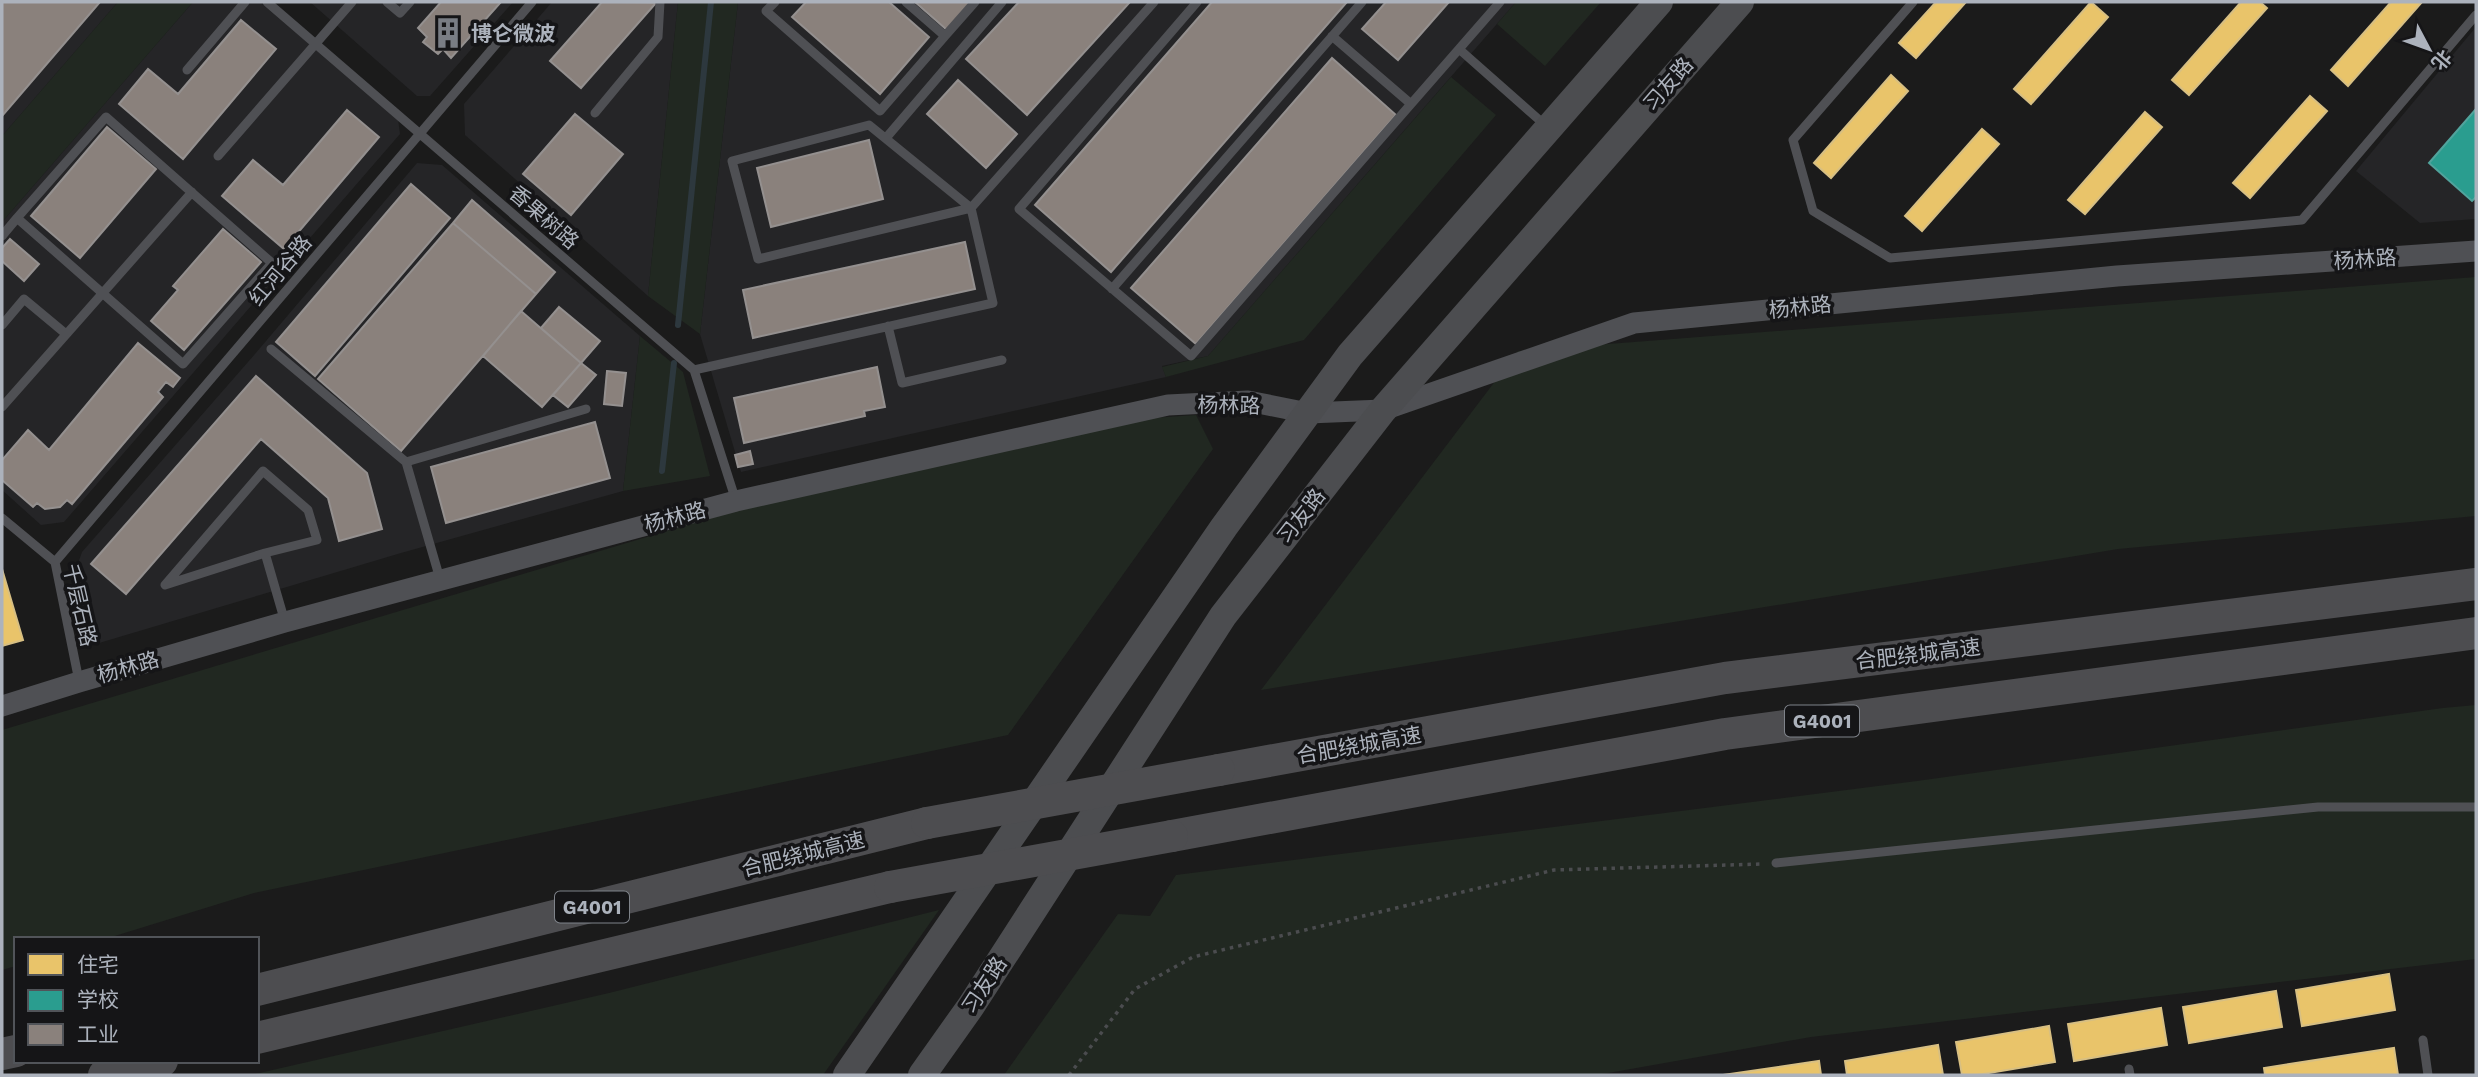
<svg xmlns="http://www.w3.org/2000/svg" width="2478" height="1077" font-family="'Work Sans','Noto Sans SC',sans-serif">
<style>
.built{fill:#252527}
.green{fill:#212821}
.homes{fill:#e9c46a;stroke:#d7bf83;stroke-width:2}
.schools{fill:#2a9d8f;stroke:#51a39c;stroke-width:2}
.industry{fill:#8a817c;stroke:#94908f;stroke-width:2}
.lines{fill:none;stroke-linecap:round;stroke-linejoin:round}
.stream{stroke:#2d383e;stroke-width:6}
.path{stroke:#4b4c4f;stroke-width:3.5;stroke-dasharray:3.5 5;stroke-linecap:butt}
.service{stroke:#4f5054;stroke-width:9}
.tertiary{stroke:#4f5054;stroke-width:21}
.primary{stroke:#4c4d50;stroke-width:28}
.motorway{stroke:#4d4d50;stroke-width:32}
.motorway-bridge{stroke:#4d4d50;stroke-width:32}
.labels{text-anchor:middle;dominant-baseline:central;stroke-width:7;stroke-linejoin:round;paint-order:stroke}
.shield{fill:#151517;stroke:#7f838a;stroke-width:2}
.shield-label{font-size:19px;font-weight:bold;fill:#acb2bc}
.poi-label{font-size:21px;font-weight:bold;fill:#acb2bc;stroke:#151517;text-anchor:start}
.street-label{font-size:21px;fill:#acb2bc;stroke:#151517}
</style>
<rect width="100%" height="100%" fill="#1b1b1b"/>
<path class="built" d="M2 2H118L2 136Z
M193 2H260L398 119 400 134 64 522 41 525 2 490V222Z
M310 2H513L430 96H417Z
M552 2H678L648 296 465 135 464 104Z
M738 2H1516L1208 356 1162 366 1166 377 741 472 700 334Z
M2476 27V219L2420 223 2356 171Z
M417 163 442 165 640 336 623 491 401 553 89 646 75 572 82 552 255 354Z"/>
<path class="green" d="M118 2H193L2 222V136Z
M678 2H738L700 334 648 296Z
M1516 2H1601L1545 66 1497 24Z
M1451 77 1496 115 1304 340 1166 377 1162 367 1208 356Z
M2476 277V516L2118 549 1261 690 1518 351Z
M640 336 683 372 710 476 623 491Z
M1196 415 1213 449 1008 735 254 893 105 939H16V966L2 970V730L804 490 1137 419Z
M2476 705V959L1811 1037 1597 1075H1004L1118 914 1150 916 1176 875 1917 781 2443 708Z
M939 910 823 1075H251L609 993Z"/>
<path class="homes" d="M1936 2H1966L1916 58 1899 43Z
M2091 2 2108 17 2031 104 2014 89Z
M2241 2H2260L2267 8 2189 95 2172 80Z
M2391 2H2422L2348 86 2331 70Z
M1891 75 1908 91 1831 178 1814 163Z
M2310 96 2327 111 2250 198 2233 183Z
M2145 112 2162 127 2085 214 2068 200Z
M1982 129 1999 144 1922 231 1905 216Z
M2 569 23 640 2 646Z
M2389 974 2395 1010 2302 1026 2296 990Z
M2276 991 2282 1027 2189 1043 2183 1007Z
M2161 1008 2167 1045 2074 1061 2068 1024Z
M2049 1026 2055 1062 1977 1075H1962L1956 1042Z
M1938 1045 1943 1075H1847L1845 1061Z
M2394 1048 2398 1075H2265L2264 1068Z
M1819 1061 1821 1075H1723Z"/>
<path class="schools" d="M2476 109V197L2472 201 2429 163Z"/>
<path class="industry" d="M2 2H100L2 116Z
M441 2H501L451 58 443 49 438 54 423 42 427 37 418 28Z
M602 2 656 3 581 88 550 61Z
M806 2H889L929 37 880 94 792 17Z
M915 2H971L947 30Z
M1019 2H1130L1027 115 966 59Z
M1212 2H1347L1111 272 1035 205Z
M1386 2H1449L1398 60 1362 29Z
M241 20 276 49 183 159 119 104 148 69 178 94Z
M1332 58 1396 115 1196 344 1131 288Z
M958 80 1017 134 986 168 927 114Z
M347 110 379 137 284 249 222 196 253 160 283 185Z
M575 114 623 154 571 215 523 174Z
M107 127 156 169 80 258 31 216Z
M869 140 883 199 771 227 757 168Z
M411 184 450 218 315 376 276 342Z
M472 200 555 272 536 294 453 223Z
M453 223 536 294 401 451 318 379Z
M223 229 261 262 184 350 151 321 178 290 173 286Z
M10 239 39 264 24 281 2 261V248Z
M965 242 975 289 753 338 743 290Z
M559 307 600 341 581 363 541 328Z
M521 311 581 363 542 407 483 356Z
M138 343 180 378 173 387 166 382 158 392 163 397 72 504 67 500 60 507 45 509 37 503 33 507 2 480V460L28 430 49 450Z
M581 363 596 375 568 407 553 395Z
M877 367 885 407 864 411 865 416 744 443 734 398Z
M607 371 626 373 622 406 604 404Z
M256 376 367 473 382 529 339 541 328 498 261 439 126 594 91 564Z
M595 422 610 478 446 523 431 467Z
M750 451 753 464 738 467 735 455Z"/>
<g class="lines">
<path class="stream" d="M678 325 711 2
M662 471 674 363"/>
<path class="path" d="M1069 1075 1135 989 1193 957 1554 870 1763 864"/>
<path class="service" d="M267 2 694 370 736 501
M387 2 400 13 410 2
M775 2 766 11 880 111 945 36
M906 2 945 36 975 2
M1197 2 1019 209 1191 356 1459 49
M1500 2 1459 49 1545 125
M1913 2 1793 140 1813 211 1890 258 2302 220 2476 15
M1332 36 1411 104
M187 70 245 2
M595 113 658 37 660 2
M106 117 272 263 183 364 17 218Z
M886 138 1002 2
M218 156 352 2
M2 236 17 218
M1112 289 1362 2
M2 325 24 299 66 334
M888 326 902 383 1002 360
M271 349 406 462
M694 370 993 303 971 208 869 125 732 161 758 259 971 208 1154 2
M2 407 192 192
M2 518 55 562 79 681
M265 553 165 585 263 471 308 510 317 540 265 553 285 622
M55 562 532 2
M440 579 406 462 586 409
M1776 863 2318 807H2476
M2423 1040 2428 1075
M2129 1069 2130 1075"/>
<path class="tertiary" d="M2 706 79 682 285 622 736 501 1168 405 1248 401 1308 413 1383 410 1634 323 2117 276 2476 251"/>
<path class="primary" d="M847 1075 1224 527 1350 355 1659 2
M922 1075 971 1006 1223 616 1383 410 1740 2"/>
<path class="motorway" d="M1219 770 1725 678 2476 584
M1172 836 1725 734 2476 633
M257 990 927 823
M257 1038 890 887
M2 1054 16 1051
M104 1075 162 1061"/>
<path class="motorway-bridge" d="M927 823 1219 770
M890 887 1172 836"/>
</g>
<defs>
<symbol id="building-bare" viewBox="-9 -9 18 18"><path d="M-4-6H4V6H1V3H-1V6H-4ZM-2.5-4.3h1.7v1.8h-1.7ZM.8-4.3h1.7v1.8H.8ZM-2.5-1h1.7V.8h-1.7ZM.8-1h1.7V.8H.8Z" fill="#797d84" stroke="#151517" stroke-width="2.5" paint-order="stroke"/></symbol>
</defs>
<g fill-rule="evenodd">
<use href="#building-bare" x="426" y="11" width="44" height="44"/>
</g>
<g class="labels">
<g class="shield">
<rect x="1785" y="705.5" width="74" height="31" rx="5"/>
<rect x="555" y="891.5" width="74" height="31" rx="5"/>
</g>
<g class="shield-label">
<text x="1822" y="721">G4001</text>
<text x="592" y="907">G4001</text>
</g>
<g class="poi-label">
<text x="471" y="33">博仑微波</text>
</g>
<g class="street-label">
<text transform="translate(1668 84) rotate(-49)">习友路</text>
<text transform="translate(544 217) rotate(41)">香果树路</text>
<text transform="translate(2365 259) rotate(-4)">杨林路</text>
<text transform="translate(280 270) rotate(-50)">红河谷路</text>
<text transform="translate(1800 307) rotate(-6)">杨林路</text>
<text transform="translate(1229 405) rotate(1)">杨林路</text>
<text transform="translate(1301 516) rotate(-52)">习友路</text>
<text transform="translate(675 517) rotate(-15)">杨林路</text>
<text transform="translate(80 605) rotate(77)">千层石路</text>
<text transform="translate(1918 654) rotate(-7)">合肥绕城高速</text>
<text transform="translate(128 667) rotate(-16)">杨林路</text>
<text transform="translate(1359 745) rotate(-10)">合肥绕城高速</text>
<text transform="translate(803 854) rotate(-14)">合肥绕城高速</text>
<text transform="translate(984 985) rotate(-57)">习友路</text>
</g>
</g>
<rect width="2478" height="1077" fill="none" stroke="#acb2bc" stroke-width="7"/>
<rect x="14" y="937" width="245" height="126" fill="#151517" stroke="#515459" stroke-width="2"/>
<rect x="28" y="954" width="35" height="21" fill="#e9c46a" stroke="#515459" stroke-width="2"/>
<text x="77" y="972" font-size="21" fill="#acb2bc">住宅</text>
<rect x="28" y="990" width="35" height="21" fill="#2a9d8f" stroke="#515459" stroke-width="2"/>
<text x="77" y="1007" font-size="21" fill="#acb2bc">学校</text>
<rect x="28" y="1024" width="35" height="21" fill="#8a817c" stroke="#515459" stroke-width="2"/>
<text x="77" y="1042" font-size="21" fill="#acb2bc">工业</text>
<g transform="translate(2429 49) rotate(131)" stroke="#151517" stroke-width="5" paint-order="stroke">
<path d="M0-5L12 26L0 18L-12 26Z" fill="#acb2bc"/>
<text y="-10" font-size="19" font-weight="bold" text-anchor="middle" fill="#acb2bc">北</text>
</g>
</svg>
